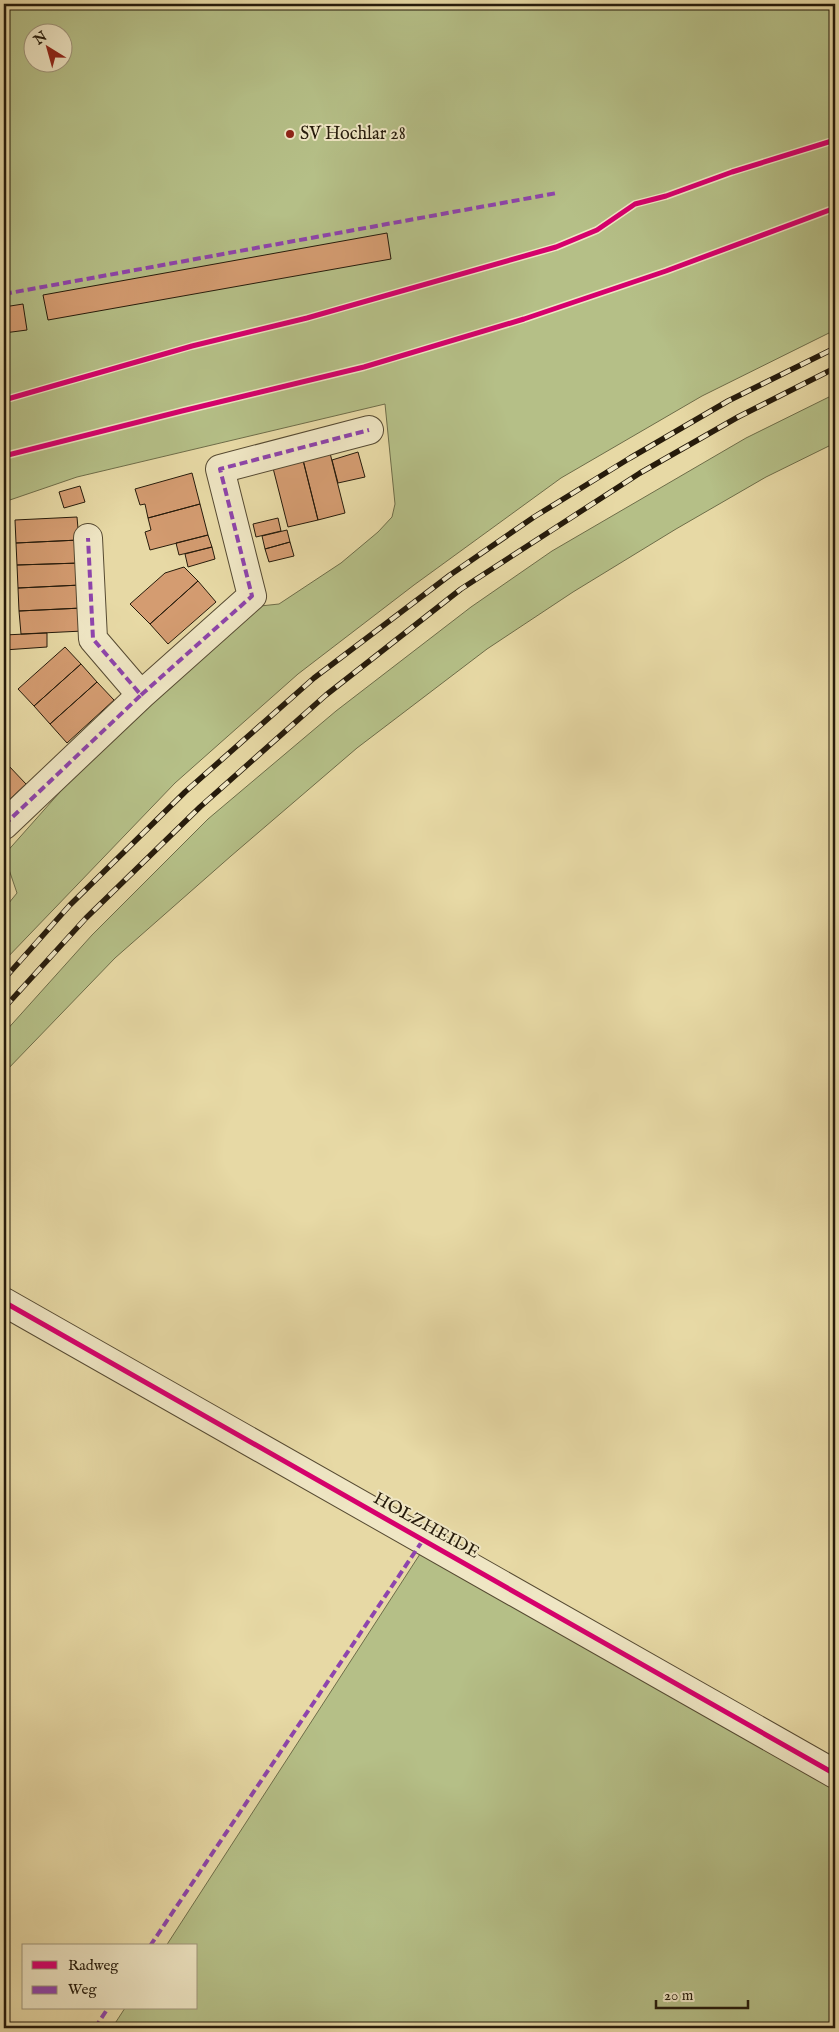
<svg xmlns="http://www.w3.org/2000/svg" width="839" height="2032" font-family="'IM FELL English',serif">
<style>
.green{fill:#b5bf87;stroke:#6e6d49;fill-rule:evenodd}
.building{fill:#d49c71;stroke:#261b0b}
.lines{fill:none;stroke-linecap:round;stroke-linejoin:round}
.street-casing{stroke:#564a32;stroke-width:30}
.street{stroke:#efe6c4;stroke-width:28}
.rail-casing{stroke:#261b0b;stroke-width:5.5}
.rail{stroke:#efe6c4;stroke-width:4;stroke-dasharray:11;stroke-linecap:butt}
.quiet{stroke:#8e44ad;stroke-width:4;stroke-dasharray:8 4;stroke-linecap:butt}
.cycleway-casing{stroke:#efe6c4;stroke-width:8}
.cycleway{stroke:#d6006c;stroke-width:5}
.poi-dot{fill:#8f2418;stroke:#efe6c4;stroke-width:2}
.labels{text-anchor:middle;dominant-baseline:central;stroke-width:4;stroke-linejoin:round;paint-order:stroke}
.poi-label{font-size:18px;fill:#261b0b;stroke:#efe6c4;text-anchor:start}
.street-label{font-size:18px;fill:#261b0b;stroke:#efe6c4}
</style>
<rect width="100%" height="100%" fill="#e7d9a5"/>
<filter id="stains"><feTurbulence type="fractalNoise" baseFrequency=".004" numOctaves="4"/><feColorMatrix values="0 0 0 0 .2 0 0 0 0 .09 0 0 0 0 .02 0 0 0 .5 -.17"/></filter>
<radialGradient id="worn" r=".72"><stop offset=".6" stop-color="#630" stop-opacity="0"/><stop offset="1" stop-color="#630" stop-opacity=".3"/></radialGradient>
<path class="green" d="M4 4H835V330L702 396 561 478 414 585 298 674 175 783 4 961V909L17 893 4 855 76 774 251 607 279 604 341 563 378 532 392 517 395 504 385 404 77 477 4 502ZM32 32H62V62H32Z
M835 394V443L766 477 676 529 573 592 487 649 357 748 231 856 115 958 4 1073V1033L92 935 208 819 336 711 471 607 552 551 746 438Z
M420 1554 835 1786V2028H112L125 2008H196V1946H166Z"/>
<path class="building" d="M387 233 391 259 48 320 43 295Z
M23 304 27 330 4 333V307Z
M358 452 365 477 338 483 332 460Z
M330 453 345 513 318 520 303 460Z
M303 460 318 520 288 527 273 468Z
M192 473 200 504 148 518 145 504 140 505 135 489Z
M80 486 85 502 64 508 59 492Z
M200 504 208 535 150 550 145 532 151 530 148 518Z
M77 517 79 540 16 543 15 520Z
M278 518 281 531 256 537 253 524Z
M287 530 290 542 265 549 262 536Z
M208 535 212 547 179 555 176 543Z
M79 540 80 563 17 565 16 543Z
M290 542 294 556 269 562 265 549Z
M212 547 215 559 188 567 185 554Z
M80 563 81 585 18 588 17 565Z
M184 567 198 581 150 624 130 604 165 573Z
M198 581 216 602 168 644 150 624Z
M81 585 82 608 19 611 18 588Z
M82 608 83 631 21 634 19 611Z
M47 633V647L4 650V635Z
M65 647 81 664 34 706 18 689Z
M81 664 97 682 50 724 34 706Z
M97 682 114 700 67 743 50 724Z
M8 765 26 784 4 805V768Z"/>
<g class="lines">
<defs>
<path id="street" d="M141 695 252 596 220 469 369 430
M4 825 141 695 93 639 88 538
M4 1302 835 1774"/>
</defs>
<use href="#street" class="street-casing"/>
<use href="#street" class="street"/>
<defs>
<path id="rail" d="M4 979 70 905 185 792 314 678 450 575 534 517 630 458 728 401 835 348
M4 1008 86 918 200 807 326 695 461 589 640 473 738 417 835 368"/>
</defs>
<use href="#rail" class="rail-casing"/>
<use href="#rail" class="rail"/>
<path class="quiet" d="M4 294 557 193
M141 695 252 596 220 469 369 430
M4 825 141 695 93 639 88 538
M150 1946 423 1540
M95 2028 108 2008"/>
<defs>
<path id="cycleway" d="M4 400 192 346 307 318 556 247 597 230 635 204 666 196 732 172 835 140
M4 456 182 411 364 367 524 319 666 271 835 208
M4 1302 835 1774"/>
</defs>
<use href="#cycleway" class="cycleway-casing"/>
<use href="#cycleway" class="cycleway"/>
</g>
<circle class="poi-dot" cx="290" cy="134" r="5"/>
<g class="labels">
<g class="poi-label">
<text x="300" y="134">SV Hochlar 28</text>
</g>
<g class="street-label">
<text transform="translate(426 1526) rotate(29)">HOLZHEIDE</text>
</g>
</g>
<rect width="839" height="2032" fill="none" stroke="#e7d9a5" stroke-width="20"/>
<rect x="5" y="5" width="829" height="2022" fill="none" stroke="#261b0b" stroke-width="2.5"/>
<rect x="10" y="10" width="819" height="2012" fill="none" stroke="#261b0b"/>
<rect x="22" y="1944" width="175" height="65" fill="#efe6c4" stroke="#9f957a"/>
<rect x="32" y="1961" width="25" height="8" fill="#d6006c" stroke="#9f957a"/>
<text x="68" y="1970" font-size="15" fill="#261b0b">Radweg</text>
<rect x="32" y="1986" width="25" height="8" fill="#8e44ad" stroke="#9f957a"/>
<text x="68" y="1994" font-size="15" fill="#261b0b">Weg</text>
<g transform="translate(48 48) rotate(323)"><circle r="24" fill="#efe6c4" stroke="#9f957a"/>
<path d="M0-4L9 19L0 12L-9 19Z" fill="#8f2418"/>
<text y="-8" font-size="14" font-weight="bold" text-anchor="middle" fill="#261b0b">N</text>
</g>
<path d="M656 2000v8h92v-8" fill="none" stroke="#261b0b" stroke-width="2.5"/>
<text x="664" y="2000" font-size="15" fill="#261b0b" stroke="#efe6c4" stroke-width="4" paint-order="stroke">20 m</text>
<rect width="100%" height="100%" filter="url(#stains)"/>
<rect width="100%" height="100%" fill="url(#worn)"/>
</svg>
